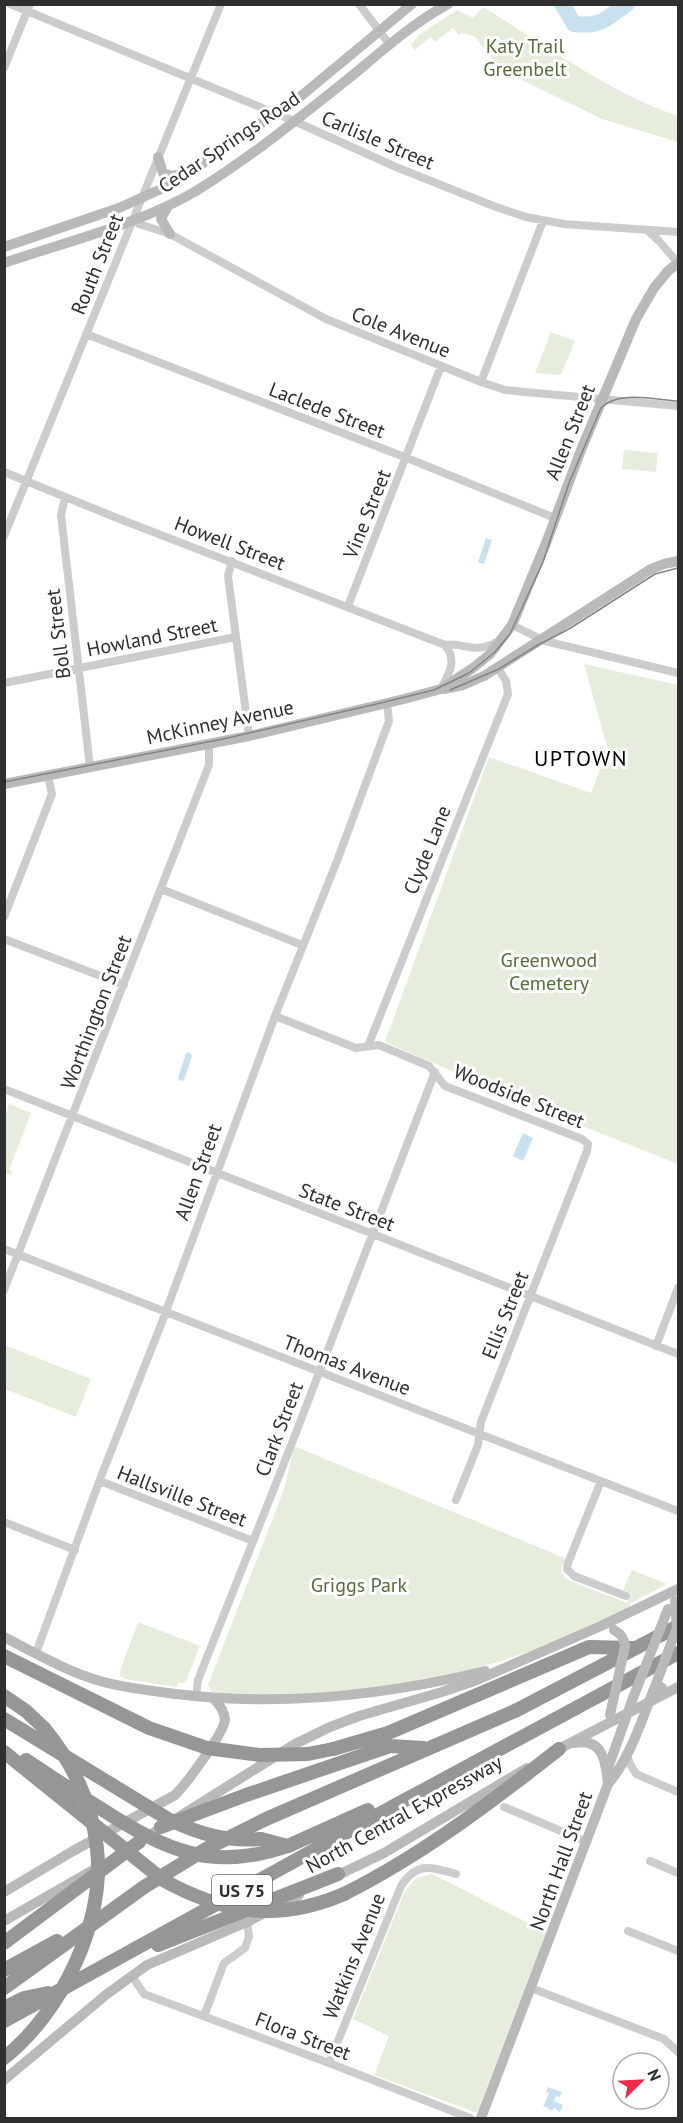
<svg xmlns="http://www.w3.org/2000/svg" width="683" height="2123" font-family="'PT Sans',sans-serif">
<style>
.green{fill:#e6eddc}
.water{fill:#c7e2ee}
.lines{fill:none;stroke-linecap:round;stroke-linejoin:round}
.river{stroke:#c7e2ee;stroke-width:16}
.street{stroke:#ccc;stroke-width:8}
.secondary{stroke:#b9b9b9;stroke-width:10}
.highway{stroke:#969696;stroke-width:14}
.tram{stroke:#848484;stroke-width:1.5}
.secondary-bridge{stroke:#b9b9b9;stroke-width:10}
.highway-bridge{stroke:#969696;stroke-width:14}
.labels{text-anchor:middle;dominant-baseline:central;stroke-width:6;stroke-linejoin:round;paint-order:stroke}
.shield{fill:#fff;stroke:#6d6d6d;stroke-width:1.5}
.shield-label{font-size:18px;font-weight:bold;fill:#2f2f2f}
.park-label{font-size:20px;fill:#566d3a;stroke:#fff}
.street-label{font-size:20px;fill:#2f2f2f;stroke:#fff}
.quarter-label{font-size:22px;letter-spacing:1.5px;fill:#000;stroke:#fff}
</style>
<rect width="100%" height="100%" fill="#fff"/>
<path class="green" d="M483 7C543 44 612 94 678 116V142L602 119 512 75 495 62 474 36 462 33 459 35 453 28 435 42 430 37 415 50 411 45 419 35 457 10 473 18Z
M551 332 575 341 561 375 535 373Z
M624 450 658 453 656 472 622 469Z
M584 664 678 685V1164L535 1107 385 1042 489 757 591 793 608 750Z
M9 1104 31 1113 9 1170 13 1171 11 1175 4 1172 5 1117Z
M4 1345 91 1379 76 1417 5 1389Z
M294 1446 567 1559 561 1568 563 1576 568 1580 627 1603 631 1594 623 1590 632 1570 667 1584 629 1604 631 1607C598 1622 565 1640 531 1651 453 1678 368 1694 285 1695 261 1695 234 1697 212 1692L208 1685 285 1487Z
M138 1622 200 1646 185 1683H178L177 1687 125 1679 120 1676V1671Z
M432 1874 546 1932 477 2113 374 2075 389 2036 353 2019 404 1893 415 1879Z"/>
<path class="water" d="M486 538 492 540 484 564 478 562Z
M189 1052 192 1056 184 1080 181 1081 178 1078 186 1053Z
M523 1133 533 1138 523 1161 513 1156Z
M548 2087 562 2092 560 2097 556 2096 554 2101 563 2105 560 2112 554 2108 552 2111 550 2110 551 2108 549 2110 547 2107H543L549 2093 546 2092Z"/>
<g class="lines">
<path class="river" d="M562 4 574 24C601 27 606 19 627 4"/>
<path class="street" d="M10 4 294 121 396 167 496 207 526 217 564 224 678 232
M359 4 390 45
M4 68 30 4
M133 220 139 224 170 234 326 319 481 382 505 390 525 392 678 406
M647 230 659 241 678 263
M86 334 407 458 555 518
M481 382 543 221
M4 472 117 518 445 645C467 642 472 655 497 642
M65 497 61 515 90 767
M4 536 221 4
M232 561 228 576 249 736
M348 606 441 366
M512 625 545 641 678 673
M4 683 236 637
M442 687C450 672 457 660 445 645
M161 889 302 945
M4 917 52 794 48 775
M4 939 124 985
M275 1016 356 1048 379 1045 429 1066 445 1086 582 1139 588 1144 587 1151 481 1422 478 1445 456 1500
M368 1046 508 694 506 681 498 668
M4 1089 678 1354
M4 1249 678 1511
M4 1290 209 765V744
M656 1346 678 1288
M100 1481 253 1541
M601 1481 568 1563 567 1569 574 1576 626 1596
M4 1522 75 1550
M36 1653 102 1474 162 1322 275 1016 337 861 389 721 387 703
M196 1697 198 1680 290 1448 435 1072
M627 1755 630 1764 636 1774 678 1792
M504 1807 587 1842
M650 1861 678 1873
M628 1931 678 1951
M132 1976 144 1994 329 2063 470 2118
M531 1988 664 2039 678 2052
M204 2016 224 1963 245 1948 249 1936 247 1922
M329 2063 401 1886C417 1861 431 1867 456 1874"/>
<path class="secondary" d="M158 157 163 173 171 176 183 174
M168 206 161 219 170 234
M4 247 119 208 172 184 192 171 263 122 289 106 412 4
M4 263C65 242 141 224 196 191 251 157 303 115 353 75 383 50 413 23 448 4
M444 689 463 685 484 676 651 569 664 564 678 561
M4 784 249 736 404 699 441 689 473 668 490 654 512 625 546 543 581 450 636 319 654 288 668 271 678 263
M4 1637C35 1653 66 1671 100 1681 125 1688 151 1691 176 1694 281 1707 383 1696 485 1671
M553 1752 678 1687
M608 1768 633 1698
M608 1784C631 1757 643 1716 656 1684L662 1688
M142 1840 295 1744 330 1727 359 1716 442 1692 477 1680 601 1626 678 1589
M332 1878 384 1853 527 1768
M4 1892 73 1851 175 1795C186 1784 225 1732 225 1719 224 1710 219 1704 213 1698
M4 1921 93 1870
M4 2080 107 1994 147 1965 247 1922 299 1895
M481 2118 608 1784C606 1762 603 1737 574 1743"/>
<path class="highway" d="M4 1696 26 1711 44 1728
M333 1749 388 1733 589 1647 634 1648
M161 1827 246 1795 390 1746 424 1748
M261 1839 288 1846 368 1810
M344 1894C422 1855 490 1803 559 1749
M4 1943 139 1842
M158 1945 338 1874
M4 1970 57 1941
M4 1988 144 1887 206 1849 266 1819 517 1710 678 1626
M4 2008 24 1998 48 1993
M4 2021 396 1805 678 1653"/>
<path class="tram" d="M450 690 499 669 538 645 569 629 655 574 678 568
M4 782 223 739 372 705 434 690 469 673 495 652 510 634 543 562 569 483 601 408C618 390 656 400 678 401"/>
<path class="secondary-bridge" d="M675 1601 677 1629
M656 1684 678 1625
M633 1698 668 1609
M610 1715 625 1646C624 1638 621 1634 614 1630"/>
<path class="highway-bridge" d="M4 1656 149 1728 207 1748 260 1755 308 1754 333 1749
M4 1719 168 1819C199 1834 227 1842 261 1839
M4 1752 163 1880C224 1914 279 1922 344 1894
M26 1760C52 1777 77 1794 103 1810 167 1851 212 1872 288 1846
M4 2058C62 2012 105 1922 97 1848 92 1803 72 1762 44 1728"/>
</g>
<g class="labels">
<rect class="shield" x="212" y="1875" width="60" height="30" rx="4.5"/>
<g class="shield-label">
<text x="242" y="1890">US 75</text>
</g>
<g class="park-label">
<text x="525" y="46">Katy Trail<tspan x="525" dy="23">Greenbelt</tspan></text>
<text x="549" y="960">Greenwood<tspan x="549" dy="23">Cemetery</tspan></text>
<text x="359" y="1585">Griggs Park</text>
</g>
<g class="street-label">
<text transform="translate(378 140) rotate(23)">Carlisle Street</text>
<text transform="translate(229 142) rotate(-34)">Cedar Springs Road</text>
<text transform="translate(97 264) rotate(-68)">Routh Street</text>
<text transform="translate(401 332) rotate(22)">Cole Avenue</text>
<text transform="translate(327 410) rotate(21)">Laclede Street</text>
<text transform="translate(570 432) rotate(-68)">Allen Street</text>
<text transform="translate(367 514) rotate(-68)">Vine Street</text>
<text transform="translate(230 543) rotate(21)">Howell Street</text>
<text transform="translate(58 634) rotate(-97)">Boll Street</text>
<text transform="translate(152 637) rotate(-11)">Howland Street</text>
<text transform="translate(220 722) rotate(-12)">McKinney Avenue</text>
<text transform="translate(427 850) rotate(-68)">Clyde Lane</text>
<text transform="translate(96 1012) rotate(-69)">Worthington Street</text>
<text transform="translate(519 1096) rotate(22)">Woodside Street</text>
<text transform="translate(198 1172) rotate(-70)">Allen Street</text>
<text transform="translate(347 1207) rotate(21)">State Street</text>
<text transform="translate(505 1315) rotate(-68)">Ellis Street</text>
<text transform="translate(347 1365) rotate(21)">Thomas Avenue</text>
<text transform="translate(279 1429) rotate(-69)">Clark Street</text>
<text transform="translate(182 1496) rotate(21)">Hallsville Street</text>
<text transform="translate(404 1814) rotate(-29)">North Central Expressway</text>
<text transform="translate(561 1861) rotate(-70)">North Hall Street</text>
<text transform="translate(354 1956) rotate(-68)">Watkins Avenue</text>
<text transform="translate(303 2036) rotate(21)">Flora Street</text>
</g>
<g class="quarter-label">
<text x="581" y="758">UPTOWN</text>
</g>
</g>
<rect width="683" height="2123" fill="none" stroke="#2f2f2f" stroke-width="12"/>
<g transform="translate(641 2081) rotate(66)"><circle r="28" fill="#ffffff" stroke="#acacac" stroke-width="1.5"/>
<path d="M0-4.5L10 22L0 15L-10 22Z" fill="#ee2949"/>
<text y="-9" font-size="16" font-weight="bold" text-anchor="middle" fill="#2f2f2f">N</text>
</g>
</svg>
